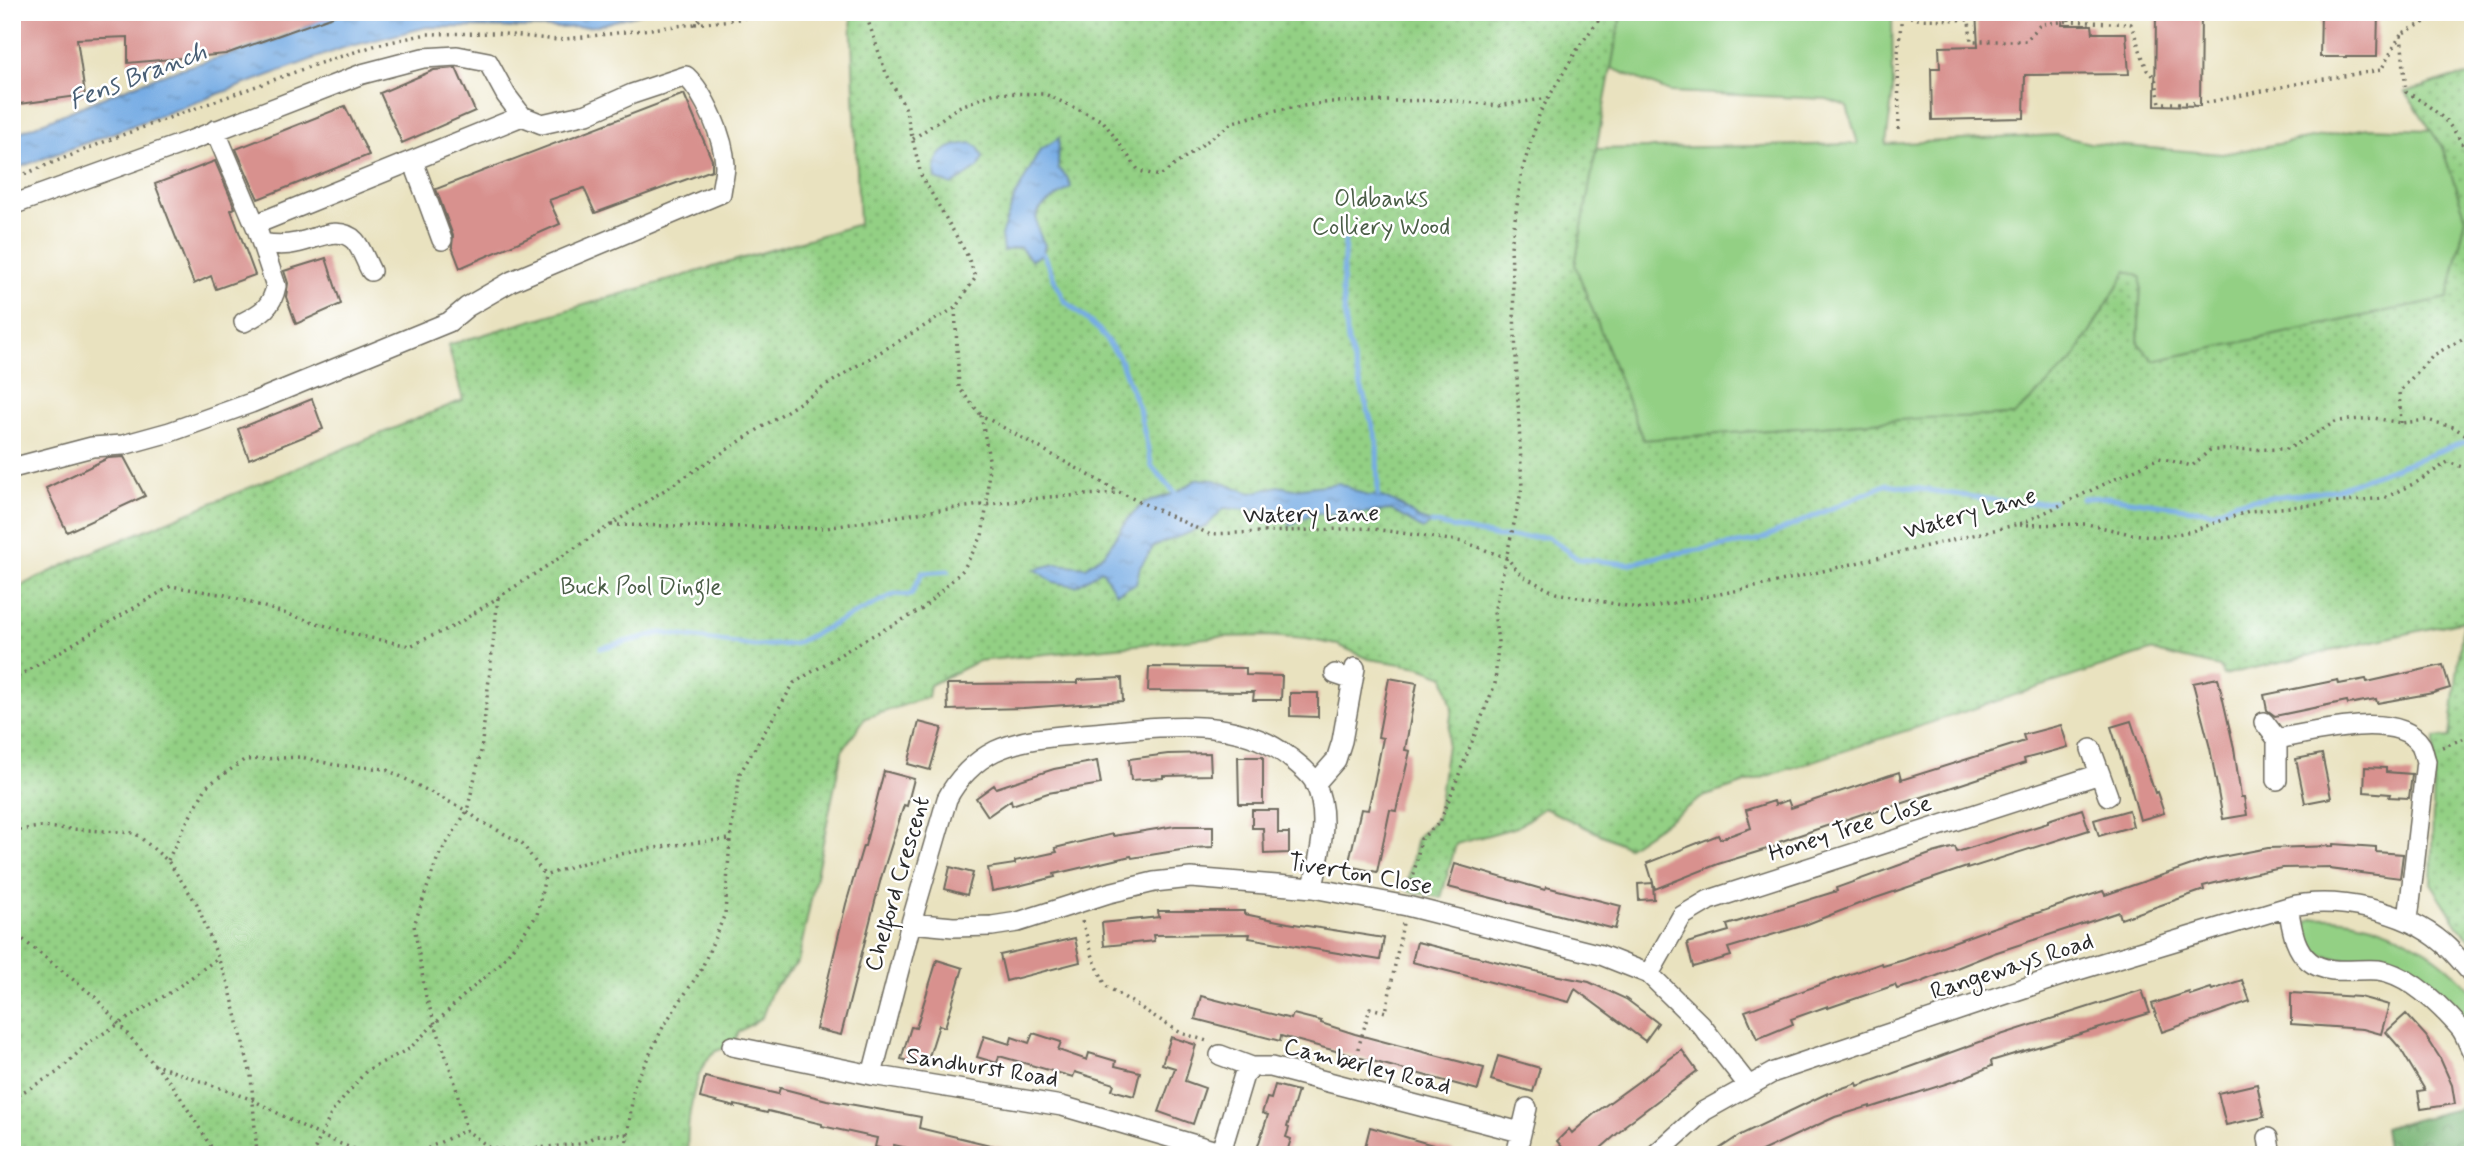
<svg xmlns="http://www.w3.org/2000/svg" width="2485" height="1167" font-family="Mynerve,sans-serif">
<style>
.grass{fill:#93d084;stroke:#5f7e58;stroke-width:2}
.forest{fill:url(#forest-crowns);stroke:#506e4e;stroke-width:2}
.park{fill:url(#park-dots);stroke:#5f7e58;stroke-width:2}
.water{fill:url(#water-ripples);stroke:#506c88;stroke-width:2}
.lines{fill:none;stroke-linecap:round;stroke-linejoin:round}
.stream{stroke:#76ace4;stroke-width:5}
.building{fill:#d8918e}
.minor-casing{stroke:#6e6b5f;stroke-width:22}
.path{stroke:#6e6b5f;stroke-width:3.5;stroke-dasharray:2 5;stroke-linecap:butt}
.minor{stroke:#fff;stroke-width:19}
.labels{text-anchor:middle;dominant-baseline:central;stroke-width:5;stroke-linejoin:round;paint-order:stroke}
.park-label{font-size:24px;fill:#4a5d46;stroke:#fff}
.street-label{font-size:24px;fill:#2b2b2b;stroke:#fff}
.water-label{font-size:26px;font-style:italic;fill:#495f75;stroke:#fff}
</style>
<defs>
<pattern id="forest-crowns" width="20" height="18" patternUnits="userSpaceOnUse" patternTransform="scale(1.75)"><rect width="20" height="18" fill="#76b272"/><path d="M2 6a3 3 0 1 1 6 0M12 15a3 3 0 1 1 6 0" fill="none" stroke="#61915e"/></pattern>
<pattern id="park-dots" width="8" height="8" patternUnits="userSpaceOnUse" patternTransform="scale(1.75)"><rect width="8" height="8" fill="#93d084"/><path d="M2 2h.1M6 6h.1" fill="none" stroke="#78a96c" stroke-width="1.8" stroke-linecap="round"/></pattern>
<pattern id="water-ripples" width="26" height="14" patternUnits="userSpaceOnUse" patternTransform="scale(1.75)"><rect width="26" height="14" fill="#76ace4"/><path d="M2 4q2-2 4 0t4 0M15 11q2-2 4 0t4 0" fill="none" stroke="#618cb9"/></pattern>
</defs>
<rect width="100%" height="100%" fill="#fff"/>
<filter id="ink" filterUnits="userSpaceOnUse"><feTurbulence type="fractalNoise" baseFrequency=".0143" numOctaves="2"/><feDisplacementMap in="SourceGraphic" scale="14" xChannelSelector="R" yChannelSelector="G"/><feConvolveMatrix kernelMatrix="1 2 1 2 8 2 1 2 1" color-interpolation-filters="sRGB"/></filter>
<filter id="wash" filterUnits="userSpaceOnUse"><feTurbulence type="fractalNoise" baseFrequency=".00686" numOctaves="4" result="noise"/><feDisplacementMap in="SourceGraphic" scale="28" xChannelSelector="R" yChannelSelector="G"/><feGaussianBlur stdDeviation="1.57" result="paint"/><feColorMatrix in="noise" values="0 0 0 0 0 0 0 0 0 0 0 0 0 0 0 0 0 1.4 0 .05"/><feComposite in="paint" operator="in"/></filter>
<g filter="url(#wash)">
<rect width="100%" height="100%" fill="#e9e2bf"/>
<path class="grass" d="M1624 12H1892L1893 91 1886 144 2056 135 2090 143 2222 154 2368 128 2431 130 2442 147 2466 218 2448 298 2154 361 2138 343 2141 284 2127 271 2072 361 2015 415 1886 421 1643 440 1575 265 1596 149 1858 144 1847 106 1827 99 1670 92 1611 68 1620 19Z
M2315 918C2375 915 2435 947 2473 993V1029C2454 1007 2433 976 2405 965 2383 957 2320 963 2309 949 2305 944 2302 935 2299 929L2305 928 2310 920Z"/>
<path class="forest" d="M2473 1105V1155H2388L2384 1128Z"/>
<path class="park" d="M851 12H1624L1620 19 1575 265 1643 440 1925 418 2015 415 2072 361 2127 271 2141 277 2138 343 2154 361 2448 298 2466 218 2442 147 2406 92 2455 77 2473 76V942L2459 927 2431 883 2435 738 2450 737 2463 621 2223 675 2220 667 2150 651 1703 797 1628 847 1544 808 1517 827 1456 844 1441 898 1406 890 1417 837 1437 818 1452 708 1444 676 1420 667 1369 659 1338 645 1306 639 1267 636 1216 637 978 661 930 685 928 697 865 718 842 751 798 962 772 990 762 1017 739 1032 732 1046C727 1047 721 1049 716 1051 693 1065 685 1130 688 1155H12V590L92 552 463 400 448 345 859 224Z"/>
<path class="water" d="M327 12H645L597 26 560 28 427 27 343 48 12 170V135C64 115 115 91 167 73 202 61 308 37 327 12Z
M1059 138 1058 168 1067 177 1071 187C1044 207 1024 208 1045 245L1043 254 1031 260 1020 247 1003 251 1001 235 1015 197 1040 150Z
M971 143 978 147 983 157 979 167 952 185 936 179C931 153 948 145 971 143Z
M1198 479 1215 480 1251 493 1278 486 1294 489 1339 483 1367 496 1378 495 1402 506 1417 518 1432 523 1423 529 1391 510 1352 514 1313 513 1289 526V513L1224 508 1207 526 1154 546 1140 567 1136 584 1116 593 1102 570 1076 586 1053 582 1035 569 1056 564 1086 567 1105 553 1128 519 1144 503 1175 493Z"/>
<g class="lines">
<path class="stream" d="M1345 240 1342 290 1348 342 1377 441 1378 495
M1043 254 1064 300 1099 330 1119 357 1139 409 1152 467 1175 493
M2082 498 2108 497 2213 512 2237 501 2334 490 2464 442
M1432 523 1498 537H1548L1578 559 1630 564 1665 555 1757 541 1887 484 2020 504 2053 501
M601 648 661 633 755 646 794 644 895 594 911 595 922 573 948 571"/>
</g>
<g id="blocks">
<path class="building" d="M12 12H338L339 14 226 54 128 63V37L77 39 85 95 12 105Z
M1976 12H2063L2062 25H2092L2093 33H2126L2129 74 2025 75 2024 118 1932 120 1931 68H1940L1939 47 1978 46Z
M2156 12H2201L2200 106 2155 105Z
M2321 12H2378L2377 57H2320Z
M456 68 475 111 402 143 380 93 434 70Z
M684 94 712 160V170L595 213 584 188 549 200 560 224 460 268 452 247 453 236 436 189Z
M345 106 369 155 258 199 236 149Z
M215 161 235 208 231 210 255 275 216 289 211 276 194 284 155 184Z
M326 258 341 304 296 324 286 297 288 283 284 271Z
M312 399 323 429 249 459 238 429Z
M124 457 145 496 67 532 46 488 108 458Z
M2443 665 2450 688 2433 693 2377 703 2376 699 2348 704 2347 701 2275 716 2267 710 2264 695 2338 680 2339 684 2366 679 2367 682Z
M1149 667 1246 668V675L1282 676 1281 700H1253L1254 692 1148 691Z
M1122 678 1123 701 1023 708 948 710 947 684 1078 683V680Z
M1389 678 1417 683 1405 750 1410 751 1404 777 1396 811 1390 810 1377 872 1348 866 1361 809 1368 810 1375 779 1383 738 1378 737Z
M2218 678 2234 748 2241 797H2244L2247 815 2223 819 2210 748 2193 683Z
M1290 693H1318V717L1290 716Z
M2131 721 2155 793 2157 792 2164 813 2140 820 2127 774H2126L2111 727Z
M919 722 942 728 930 770 908 764Z
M2061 725 2068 747 2024 759 2025 763 1916 799 1872 813 1871 811 1779 842 1780 845 1718 864 1655 889 1647 863 1718 835 1720 839 1751 828 1746 810 1774 801 1775 805 1788 800 1791 808 1899 772 1901 780 2025 741 2023 735Z
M1210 753 1211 775 1163 776V778L1131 780 1129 759 1168 754Z
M2322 754 2331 798 2305 803 2296 759Z
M1238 757H1263V804H1239Z
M1097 761 1101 784 1048 793 1012 805 1011 800 988 816 976 798 994 785 996 788 1054 769Z
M2365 767 2386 768V772L2412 774 2409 798 2389 797 2390 794 2364 792Z
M884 771 914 779 907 806 904 805 881 878 841 1035 816 1029 846 904 863 846H865Z
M2082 809 2089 830 1967 869V867L1861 903 1805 925 1728 948 1731 956 1693 967 1687 943 1729 931 1727 925 1837 891 1836 888 1933 853 1955 847 1957 852 2048 823V820Z
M1252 810H1278V833H1289V853L1264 854 1263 828H1252Z
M2129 810 2133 826 2099 836 2094 820Z
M1175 826H1213V847L1193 848 1132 858 1131 856 1054 874 1055 877 1014 887 992 891 988 868 1015 864V861L1057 852 1055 848 1113 834V836Z
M2333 844 2376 847V852L2403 854 2400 878 2330 869V867L2282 868 2251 874 2203 886 2204 890 2121 919 2119 912 1994 953 1919 983 1897 989 1895 985 1828 1008V1006L1791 1019 1793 1024 1757 1039 1745 1011 1882 963 1883 966 1904 960 1986 930 2103 891 2105 895 2206 860 2268 848 2333 846Z
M1455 864 1545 890 1546 887 1621 906 1615 929 1448 887Z
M950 867 973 873 967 895 945 889Z
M1653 883 1654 899 1639 900 1638 884Z
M1158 911H1244V914L1288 923 1384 938 1380 960 1249 938 1250 934 1153 935 1154 941 1104 946 1102 923 1159 917Z
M1075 938 1080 962 1006 981 1000 955Z
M1417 942 1539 972 1589 982 1626 999 1658 1023 1645 1041 1575 989 1569 1002 1412 962Z
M937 960 963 968 945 1027 939 1025 926 1066 901 1059 911 1027 916 1028Z
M2242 980 2250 1001 2162 1032 2152 1004 2189 992 2190 995 2211 988 2212 990Z
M2142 990 2150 1013 1991 1061 1992 1066 1958 1080 1870 1108V1106L1835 1117 1753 1155H1710L1740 1135 1828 1093 1857 1083 1858 1086 1988 1039Z
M2291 993 2360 997 2389 1005 2381 1034 2363 1029 2291 1024Z
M1201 996 1291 1019 1293 1014 1321 1021V1023L1355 1034 1484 1068 1478 1090 1281 1036 1280 1041 1195 1019Z
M2406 1014 2426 1036 2440 1058 2452 1085 2455 1104 2421 1109 2418 1091 2425 1090 2400 1048 2386 1032Z
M1033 1033 1061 1042 1058 1050 1087 1060 1089 1053 1116 1061 1115 1066 1140 1072 1134 1096 1112 1090 1114 1084 1075 1072 1073 1077 999 1056 997 1063 977 1057 984 1036 1010 1044 1012 1037 1029 1043Z
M1171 1037 1196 1045 1185 1081 1205 1088 1193 1124 1159 1112 1175 1068 1162 1064Z
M1682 1050 1697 1071 1624 1126 1625 1127 1593 1155H1554L1562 1147 1557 1141 1569 1129 1572 1133 1595 1113Z
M1498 1056 1540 1068 1533 1092 1491 1080Z
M705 1077 778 1094 780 1088 827 1100 921 1117 919 1128 1007 1149 1006 1155H937L894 1145 892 1151 875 1147 877 1138 822 1126V1124L768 1111 767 1113 735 1105V1107L700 1098Z
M2257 1084 2264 1117 2226 1125 2218 1093Z
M1275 1085 1298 1091 1287 1127 1289 1128 1286 1137 1291 1139 1286 1155H1255L1268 1115 1262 1113 1267 1098 1271 1099Z
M1370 1127 1454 1151V1155H1376L1364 1151Z"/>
</g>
</g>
<g filter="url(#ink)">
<use href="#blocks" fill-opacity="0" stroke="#6e6b5f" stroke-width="2"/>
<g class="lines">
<defs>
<path id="minor" d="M215 130 257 229 276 286C272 307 262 313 244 322
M413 161 442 240
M12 205 192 140 362 74 423 58 457 56 488 62 506 95 522 116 542 124 587 114 632 94 686 76C705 94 724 138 725 165 725 174 722 184 721 193L512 281 467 307 449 322 251 403 170 432 123 445 92 447 12 468
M266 220 522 116
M262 243C274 245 284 246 296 243 314 240 339 224 355 241 362 249 366 262 371 271
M1335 674 1353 680
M2264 722 2277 739V780
M2277 739C2311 733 2398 709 2421 745 2423 749 2424 756 2426 761L2408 920
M2091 749 2108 796
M1315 784 1336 760 1342 741 1355 668
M2288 907C2292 926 2293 947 2309 961 2327 976 2357 968 2378 970 2409 974 2441 1006 2461 1029 2466 1036 2469 1046 2473 1053
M911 923 953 927 992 926 1018 922 1109 893 1154 882 1191 878 1313 888 1407 906 1601 955 1649 974 1701 1025 1748 1085
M1649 974 1682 916 1709 900 2100 774
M732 1046 872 1075 1062 1106 1220 1152
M1220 1055 1252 1067
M872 1075 911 923 947 799C957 779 975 761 995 751 1026 737 1061 736 1094 733 1158 727 1235 714 1289 757 1298 764 1310 773 1315 783 1331 816 1319 855 1313 888
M2268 1138 2271 1155
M1220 1155 1244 1075 1252 1067H1271L1520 1132
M1516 1155 1527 1108
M1655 1155 1704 1111 1774 1072 2072 972 2288 907C2335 896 2405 910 2443 943 2454 952 2463 964 2473 975"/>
</defs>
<use href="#minor" class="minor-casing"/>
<path class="path" d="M739 12 740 19
M1897 12 1916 19 1969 20 1971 41H2026L2041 24 2069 21
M2068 12 2069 21 2131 24 2147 70 2155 77 2160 103H2204L2306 82 2381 70 2401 34
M2433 12 2429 20 2401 34 2406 92C2442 112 2459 130 2473 168
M695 24 740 19 762 12
M1899 129 1898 53 1902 14
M913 139 958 107 995 93 1045 94 1103 121 1139 171 1160 176 1233 122 1277 110 1331 102 1452 100 1498 106 1549 98
M12 179 114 138 317 64 377 45 427 34 495 33 557 40 694 24 709 12
M955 308 959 388 981 415 1121 493 1209 534 1367 528 1464 542 1507 558 1522 576 1556 593 1643 609 1760 586 2023 523 2159 458 2192 466 2210 450 2288 449 2337 421 2374 418 2401 423 2427 420 2453 427 2473 439
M2401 423 2399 392 2432 356 2473 333
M611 525 826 528 924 512 1049 497 1119 493
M2020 525 2087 524 2131 534 2162 537 2192 531 2249 511 2384 498 2417 482 2448 462 2473 471
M498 598 481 751 467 811 438 857 414 925 426 997 455 1083 466 1130 490 1148 514 1150 580 1144 596 1136 628 1134
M12 680 171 586 225 595 356 635 410 646 454 626 855 367 955 308 976 277 966 253 921 175 905 107 886 73 865 12
M2442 747 2473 735
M12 831 40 827 135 833 168 861 197 904 229 986 251 1075 257 1155
M168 860 183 829 207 786 244 760 301 757 335 765 386 769 467 811 480 821 522 843 545 876
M1411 888 1421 839 1440 822 1495 684 1498 642 1494 612 1522 488 1511 247 1522 171 1540 112 1580 45 1605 12
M1082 921 1094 960 1106 986 1181 1033 1207 1041
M12 931 95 997 174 1087 216 1155
M153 1064 253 1100 321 1136 364 1153 420 1152 466 1130
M1352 1069 1370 1008 1386 1012 1403 923
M12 1098 58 1072 88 1043 174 990 218 958
M312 1155 332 1112 367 1070 409 1049 461 998 502 962 537 915 545 876C603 853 668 845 730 839
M625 1155 634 1086 664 1025 701 970 725 914 730 839 740 773 794 683 864 640 921 610 963 570 982 536 987 504 989 459 981 415"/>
<use href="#minor" class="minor"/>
</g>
</g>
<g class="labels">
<g class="park-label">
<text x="1381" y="199">Oldbanks<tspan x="1381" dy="28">Colliery Wood</tspan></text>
<text x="641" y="587">Buck Pool Dingle</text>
</g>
<g class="street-label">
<text transform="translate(1970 514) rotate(-16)">Watery Lane</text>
<text transform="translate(1311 515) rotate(-1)">Watery Lane</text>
<text transform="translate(1850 829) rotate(-18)">Honey Tree Close</text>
<text transform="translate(1360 875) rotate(10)">Tiverton Close</text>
<text transform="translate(898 884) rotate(-74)">Chelford Crescent</text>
<text transform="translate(2012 967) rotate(-18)">Rangeways Road</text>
<text transform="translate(1367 1067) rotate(14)">Camberley Road</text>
<text transform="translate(982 1068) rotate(9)">Sandhurst Road</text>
</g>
<g class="water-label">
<text transform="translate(138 77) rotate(-21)">Fens Branch</text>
</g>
</g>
<rect width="2485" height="1167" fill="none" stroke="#fff" stroke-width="42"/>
</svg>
